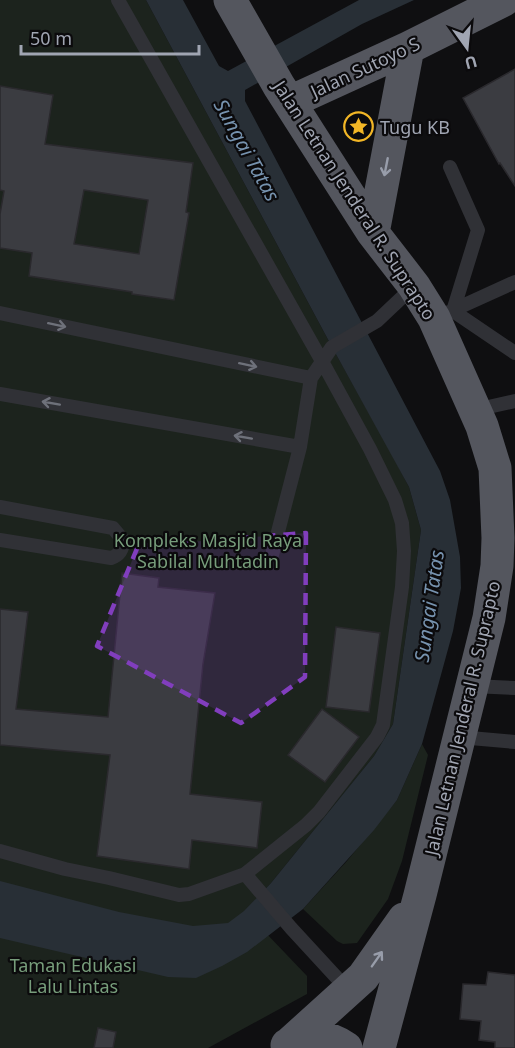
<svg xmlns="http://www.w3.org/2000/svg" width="515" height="1048" font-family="'Noto Sans',sans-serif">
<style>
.green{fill:#1c231d}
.water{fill:#282f36}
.building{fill:#3b3c41;stroke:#2a292d;stroke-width:1.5;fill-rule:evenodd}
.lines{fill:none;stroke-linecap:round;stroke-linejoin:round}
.service{stroke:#303136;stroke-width:14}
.trunk{stroke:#54565e;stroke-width:33}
.oneway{stroke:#989daa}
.oneway2{stroke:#6e717a}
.marked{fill:#813ebd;fill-opacity:0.2;stroke:#813ebd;stroke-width:4.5;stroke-dasharray:12 8;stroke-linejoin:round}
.labels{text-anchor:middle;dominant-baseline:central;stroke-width:4.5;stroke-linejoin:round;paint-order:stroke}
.street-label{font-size:18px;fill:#a0a5b2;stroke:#0b0a0c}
.poi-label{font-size:18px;fill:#a0a5b2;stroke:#0b0a0c;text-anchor:start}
.park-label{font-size:18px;fill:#779d7b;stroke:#0b0a0c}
.water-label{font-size:20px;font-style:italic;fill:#7692ae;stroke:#0b0a0c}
</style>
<rect width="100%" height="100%" fill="#0f0f11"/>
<path class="green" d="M0 0H146L332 347 390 451 409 487 421 530 393 724 374 756 271 883 245 911 307 976V994L208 1048H0Z
M422 744 428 755 402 861 388 899 357 943 343 944 337 941 303 909 347 861 397 800Z"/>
<path class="water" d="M146 0H183L219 66 228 71 359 0H414L362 24 245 90V101L440 471 450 500 460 557 461 588 453 631 422 744 397 800 374 830 303 909 247 952 222 966 196 978 168 977 0 938V881L119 912 193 926 228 923 244 911 271 883 374 756 393 724 421 530 409 487 332 347Z"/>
<path class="building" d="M515 69V186L500 163 499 164 463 98Z
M0 86 53 95 45 144 193 163 186 212 189 213 174 300 132 294V292L29 276 32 253 0 248V214L4 191 0 190ZM84 190 148 200 139 254 74 244Z
M122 573 159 578 158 587 215 593 203 664 190 794 262 802 257 848 192 840 189 869 97 856 110 755 0 745V609L28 612 16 709 108 717Z
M336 627 380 633 369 712 326 707Z
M322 709 359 737 325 782 288 755Z
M488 972 515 975V1048H495V1042L479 1040 481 1021 460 1019 463 984 486 985Z
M98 1028 116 1032 113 1048H94Z"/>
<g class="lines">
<path class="service" d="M450 167 478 230 453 311 515 353
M449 312 515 282
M0 313 311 378
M0 394 300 447
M475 410 515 401
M0 507 113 528 123 540C123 549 120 555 111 558L0 540
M272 555 300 447 311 378 332 347 377 321 414 286
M472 686 515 688
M459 737 515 742
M0 851 65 869 109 878 179 895 189 894 245 874 306 825 319 812 377 737 383 725 402 587 404 551 402 523 395 500 370 449 323 363 118 0
M245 874 291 928 349 991"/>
<path class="trunk" d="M230 0 279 86 373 233 414 286 434 318 482 426 495 468 498 538 497 566 489 618 420 895 379 1048
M290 102 408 48 504 0
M373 233 408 48
M290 1043 363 977 404 919
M287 1045C307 1034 328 1035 346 1048"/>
</g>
<defs><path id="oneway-shaft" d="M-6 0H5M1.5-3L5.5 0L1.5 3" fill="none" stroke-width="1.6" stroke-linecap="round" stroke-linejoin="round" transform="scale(1.5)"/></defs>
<g class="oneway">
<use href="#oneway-shaft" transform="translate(386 167) rotate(101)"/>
<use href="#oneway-shaft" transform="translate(377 959) rotate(-55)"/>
</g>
<g class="oneway2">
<use href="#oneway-shaft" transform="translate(57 325) rotate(12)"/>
<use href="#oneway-shaft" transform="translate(248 365) rotate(12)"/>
<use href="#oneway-shaft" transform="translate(51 403) rotate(-170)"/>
<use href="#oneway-shaft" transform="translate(243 437) rotate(-170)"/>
</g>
<path class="marked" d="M306 533 305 677 241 723 97 646 138 546Z"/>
<defs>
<symbol id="sight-ring" viewBox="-11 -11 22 22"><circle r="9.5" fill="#0b0a0c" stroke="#f2b626" stroke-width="1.5"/><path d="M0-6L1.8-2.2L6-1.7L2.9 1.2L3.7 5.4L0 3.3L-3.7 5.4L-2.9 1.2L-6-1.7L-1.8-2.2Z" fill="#f2b626"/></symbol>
</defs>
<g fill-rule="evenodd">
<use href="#sight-ring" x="342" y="110" width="33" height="33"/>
</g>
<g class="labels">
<g class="street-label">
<text transform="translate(365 67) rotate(-25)">Jalan Sutoyo S</text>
<text transform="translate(355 200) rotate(57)">Jalan Letnan Jenderal R. Suprapto</text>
<text transform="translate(462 718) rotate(-77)">Jalan Letnan Jenderal R. Suprapto</text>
</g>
<g class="poi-label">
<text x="380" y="127">Tugu KB</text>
</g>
<g class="park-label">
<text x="208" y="540">Kompleks Masjid Raya<tspan x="208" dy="21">Sabilal Muhtadin</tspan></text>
<text x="73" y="965">Taman Edukasi<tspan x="73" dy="21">Lalu Lintas</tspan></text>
</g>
<g class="water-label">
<text transform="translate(247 150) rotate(61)">Sungai Tatas</text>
<text transform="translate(429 606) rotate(-82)">Sungai Tatas</text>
</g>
</g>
<g transform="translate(467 48) rotate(165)" stroke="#0b0a0c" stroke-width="4.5" paint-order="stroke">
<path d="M0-4.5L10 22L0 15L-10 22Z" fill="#a0a5b2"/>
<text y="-9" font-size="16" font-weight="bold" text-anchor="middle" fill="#a0a5b2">U</text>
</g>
<path d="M21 45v9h178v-9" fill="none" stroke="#a0a5b2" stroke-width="3"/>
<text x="30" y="45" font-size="18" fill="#a0a5b2" stroke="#0b0a0c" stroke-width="4.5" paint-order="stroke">50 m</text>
</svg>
